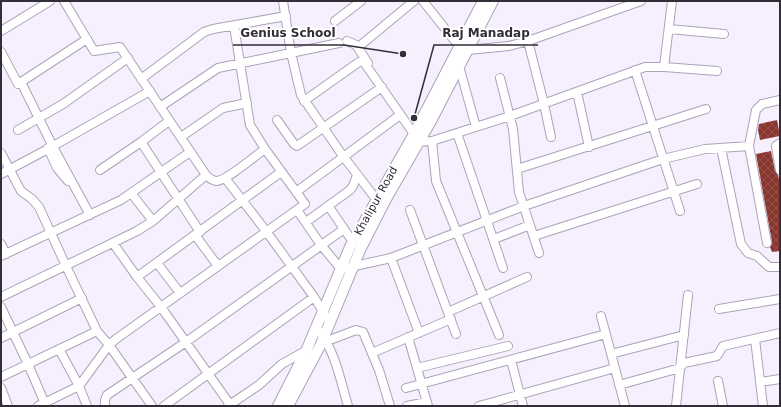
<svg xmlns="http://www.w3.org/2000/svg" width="781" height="407" font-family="'DejaVu Sans',sans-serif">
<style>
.building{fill:url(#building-cross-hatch)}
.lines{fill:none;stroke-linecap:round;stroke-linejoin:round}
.minor-casing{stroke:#ada2b9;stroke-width:10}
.tertiary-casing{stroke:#ada2b9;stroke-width:12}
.minor{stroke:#fff;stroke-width:8}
.tertiary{stroke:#fff;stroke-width:10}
.labels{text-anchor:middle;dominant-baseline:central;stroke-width:4;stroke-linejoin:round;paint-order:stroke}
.street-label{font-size:11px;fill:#322d37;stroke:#fff}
.leader{fill:none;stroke:#322d37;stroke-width:1.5}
.callout-dot{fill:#322d37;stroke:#fff;stroke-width:1.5}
.callout-label{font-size:12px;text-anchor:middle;font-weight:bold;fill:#322d37;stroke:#fff;stroke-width:4;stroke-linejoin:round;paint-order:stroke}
</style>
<defs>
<pattern id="building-cross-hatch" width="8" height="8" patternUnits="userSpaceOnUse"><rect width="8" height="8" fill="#89362e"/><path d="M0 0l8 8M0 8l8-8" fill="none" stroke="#94524c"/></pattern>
</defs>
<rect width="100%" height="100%" fill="#f6effe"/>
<path class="building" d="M777 120 780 136 760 140 758 130 759 124Z
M771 151 775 171 778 175 780 184V251L772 252 770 247 772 242 756 154Z"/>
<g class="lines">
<defs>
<path id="minor" d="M64 1 94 51 120 47 206 175C209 178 213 181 217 181 227 180 255 156 265 149
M283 1 291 53 301 95 343 156 379 203
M423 1 454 40 460 46 468 50 509 46 528 41 641 1
M672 1 664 67 717 71
M335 21 361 1
M669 29 724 34
M1 31 50 1
M347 41 356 45 368 63
M528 41 544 104 551 137
M362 44 414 1
M1 52 18 84 87 39
M459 66 476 127
M635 70 680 211
M500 78 513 129 519 192 539 253
M141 79 204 32 213 29 286 16
M21 82 53 147 90 215
M577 92 589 147
M304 101 359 62 363 61 414 134
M160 107 218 68 339 43
M277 120 294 144 297 146 382 87
M18 130 63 104 128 58
M457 133 503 268
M181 137 223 108 247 103
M432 141 436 181 499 335
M141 142 200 232
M414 142 432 141 510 116 645 67H664
M780 143 776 146 780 170
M48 148 57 168 68 181
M721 148 741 244 748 253 757 256 769 267H780
M1 153 21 191 32 199 39 207 66 266 97 331 109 345 152 406
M517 169 706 109
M100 170 141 142 169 121
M1 174 48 149 150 91
M225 178 266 231 314 297 330 323
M296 192 400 115
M131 193 153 221
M329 207 353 242
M297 210 321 245 341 269 391 258 524 206 663 159 705 149 749 146
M410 210 456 334
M306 222 350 190 353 186 357 175
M195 235 218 266
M534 236 697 184
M494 239 530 225
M113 243 137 277 161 307 231 406
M767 243 749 146 756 110 762 104 780 100
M1 244 6 254
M1 256 121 200 190 152
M391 258 419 333
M157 263 180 293
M137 277 281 172
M1 297 137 231 153 221 206 175
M1 307 28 364 46 406
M719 309 780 299
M448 312 527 277
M601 316 625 406
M316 327C335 349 340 379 348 406
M408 337 428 406
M1 338 82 298
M755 339 763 406
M327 341 356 330 363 332 379 370 390 406
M59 349 79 386 87 406
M372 353 451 319
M611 354 684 335
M511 360 523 406
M417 368 508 346
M1 377 97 331
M718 381 723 406
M760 382 780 379
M619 385 680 368 684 363 717 356 723 346 780 333
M1 388 8 406
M406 388 606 334
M38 406 79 386 109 345 116 339 305 204 265 149 250 125 234 26
M105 406V400L107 395 186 342 344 229
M164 406 314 297
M228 406 259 385 282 364 307 350
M407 406 427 402
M479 406 615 368
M676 406 688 295"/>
<path id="tertiary" d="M278 406 307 349 350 247 414 134 483 1
M288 406 321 344 360 250 386 199 431 121 493 1"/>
</defs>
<use href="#minor" class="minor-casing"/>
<use href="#tertiary" class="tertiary-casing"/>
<use href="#minor" class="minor"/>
<use href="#tertiary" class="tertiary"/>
</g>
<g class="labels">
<g class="street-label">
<text transform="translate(376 201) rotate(-61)">Khalipur Road</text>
</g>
</g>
<path class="leader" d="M414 118L434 45H538M403 54L344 45H233"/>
<g class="callout-dot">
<circle cx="414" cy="118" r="4"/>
<circle cx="403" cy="54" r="4"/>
</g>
<g class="callout-label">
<text x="486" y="37">Raj Manadap</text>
<text x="288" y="37">Genius School</text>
</g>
<rect width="781" height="407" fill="none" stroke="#322d37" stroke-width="4"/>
</svg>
